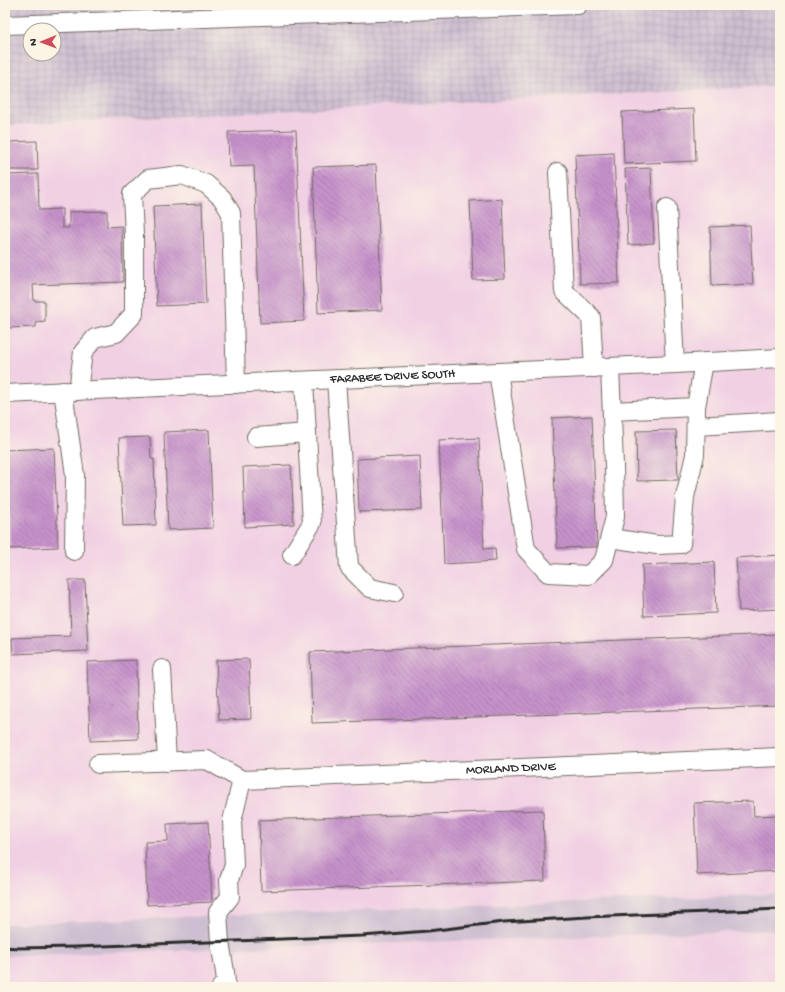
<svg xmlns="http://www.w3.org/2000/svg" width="785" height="992" font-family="'Gochi Hand',sans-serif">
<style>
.built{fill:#f1d0e4}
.industrial{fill:url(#industrial-grid);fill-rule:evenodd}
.railway{fill:#cebed1}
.building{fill:url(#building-back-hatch)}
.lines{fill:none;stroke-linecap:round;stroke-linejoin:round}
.minor-casing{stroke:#736c64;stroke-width:20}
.minor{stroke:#fff;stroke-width:18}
.rail{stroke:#2b2b2b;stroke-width:3}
.labels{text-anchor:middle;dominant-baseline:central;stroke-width:3;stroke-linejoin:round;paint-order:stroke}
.street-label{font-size:13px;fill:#2b2b2b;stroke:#fcf5e5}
</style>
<defs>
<pattern id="industrial-grid" width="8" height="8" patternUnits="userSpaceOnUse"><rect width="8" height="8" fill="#cebed1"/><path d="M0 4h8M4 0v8" fill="none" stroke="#b1a3b4"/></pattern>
<pattern id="building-back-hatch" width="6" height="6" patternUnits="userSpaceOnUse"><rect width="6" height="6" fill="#c692cb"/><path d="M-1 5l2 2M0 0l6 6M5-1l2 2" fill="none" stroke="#a177a5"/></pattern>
</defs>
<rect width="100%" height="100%" fill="#fcf5e5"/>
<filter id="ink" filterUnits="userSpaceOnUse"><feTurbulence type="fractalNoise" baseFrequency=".025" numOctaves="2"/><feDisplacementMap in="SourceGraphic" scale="8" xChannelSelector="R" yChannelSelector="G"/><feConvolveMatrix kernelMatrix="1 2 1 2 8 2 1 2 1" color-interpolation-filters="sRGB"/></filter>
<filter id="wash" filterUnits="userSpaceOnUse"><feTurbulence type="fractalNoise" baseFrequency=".012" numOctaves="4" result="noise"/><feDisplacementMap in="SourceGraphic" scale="16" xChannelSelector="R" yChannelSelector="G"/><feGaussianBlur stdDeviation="0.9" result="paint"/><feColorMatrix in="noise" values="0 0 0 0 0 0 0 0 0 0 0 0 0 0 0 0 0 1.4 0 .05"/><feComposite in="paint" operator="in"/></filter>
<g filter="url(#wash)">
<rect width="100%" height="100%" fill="#f8e6cf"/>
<path class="built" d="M780 86V894L5 924V125Z
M780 930V987H5V956Z"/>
<path class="industrial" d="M5 5H780V86L5 125ZM30 30H54V54H30Z"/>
<path class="railway" d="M780 894V930L5 956V924Z"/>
<g id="blocks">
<path class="building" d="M694 109 696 161 624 164 622 112Z
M296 130 304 321 260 323 254 166 229 167 228 132Z
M37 141 38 170H6L5 142Z
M614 153 619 283 580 284 575 155Z
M376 165 382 310 318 313 313 167Z
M651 168 654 243 628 245 625 169Z
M38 174 39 210 62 209V228H69V212L107 211V227L122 226 123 282 33 285 34 301H45V321L36 322V327L8 328 5 175Z
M502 199 505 279 473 280 470 201Z
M202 204 206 304 157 306 153 206Z
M750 225 753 284 712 286 710 227Z
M592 416 597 547 557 548 552 418Z
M209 430 213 528 168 530 164 432Z
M676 430 678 480 637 481 636 431Z
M150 437 151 459H154L156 525 123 526 119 438Z
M479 438 484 549 495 548 496 561 444 564 439 440Z
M54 448 58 547 10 549 6 450Z
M420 456 422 510 359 512 357 459Z
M291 465 294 524 245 527 243 467Z
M780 555V609L739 611 736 558Z
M714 562 716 613 644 616 642 565Z
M69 580H85L88 651 13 654 12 638 71 636Z
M780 634V706L312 723 310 652Z
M249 659 251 719 219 720 216 660Z
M136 660 138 739 90 741 87 662Z
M753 801 754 816 780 815V871L697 875 694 803Z
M543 810 545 881 261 891 259 820Z
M208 822 212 902 147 905 145 842 168 841 167 824Z"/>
</g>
</g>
<g filter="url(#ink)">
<use href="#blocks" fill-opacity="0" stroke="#736c64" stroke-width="1"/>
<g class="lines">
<defs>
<g id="minor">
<path d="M5 25 578 5"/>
<path d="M558 172 564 291 591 317 594 368"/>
<path d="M667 208 675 364"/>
<path d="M498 372 526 549 548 573 589 575 604 560 615 517 614 465 610 367"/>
<path d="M336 379 349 567 370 588 394 593"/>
<path d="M63 391 75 475 74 551"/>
<path d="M78 391 83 352 95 338 116 333 134 314V235L132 194 148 179 182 175 206 184 222 198 231 213 236 384"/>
<path id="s1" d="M5 394 675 364 780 358"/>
<path d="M612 411 696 407"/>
<path d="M696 426 780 421"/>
<path d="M256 437 307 433"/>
<path d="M610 538 657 545 681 544 685 497 695 455 696 407 704 362"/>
<path d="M292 555 312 523 304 381"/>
<path d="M162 669 167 762"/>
<path d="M98 764 207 760 242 780"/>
<path id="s2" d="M242 780 780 757"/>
<path d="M221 987 226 983 225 972 220 942 218 912 230 897 229 880 234 865 232 821 242 780"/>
</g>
</defs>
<use href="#minor" class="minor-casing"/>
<use href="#minor" class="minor"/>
<path class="rail" d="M5 947 17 948 76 947 362 936 428 931 504 922 587 917 780 909"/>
</g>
</g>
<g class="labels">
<g class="street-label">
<text stroke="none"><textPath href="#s1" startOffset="388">FARABEE DRIVE SOUTH</textPath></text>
<text stroke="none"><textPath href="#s2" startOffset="269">MORLAND DRIVE</textPath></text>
</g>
</g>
<rect width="785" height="992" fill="none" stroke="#fcf5e5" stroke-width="20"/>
<g transform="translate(42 42) rotate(269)"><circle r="19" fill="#fcf5e5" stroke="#a8a49b"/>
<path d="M0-3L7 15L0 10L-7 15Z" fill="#d1495b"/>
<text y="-6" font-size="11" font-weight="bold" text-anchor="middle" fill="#2b2b2b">N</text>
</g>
</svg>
